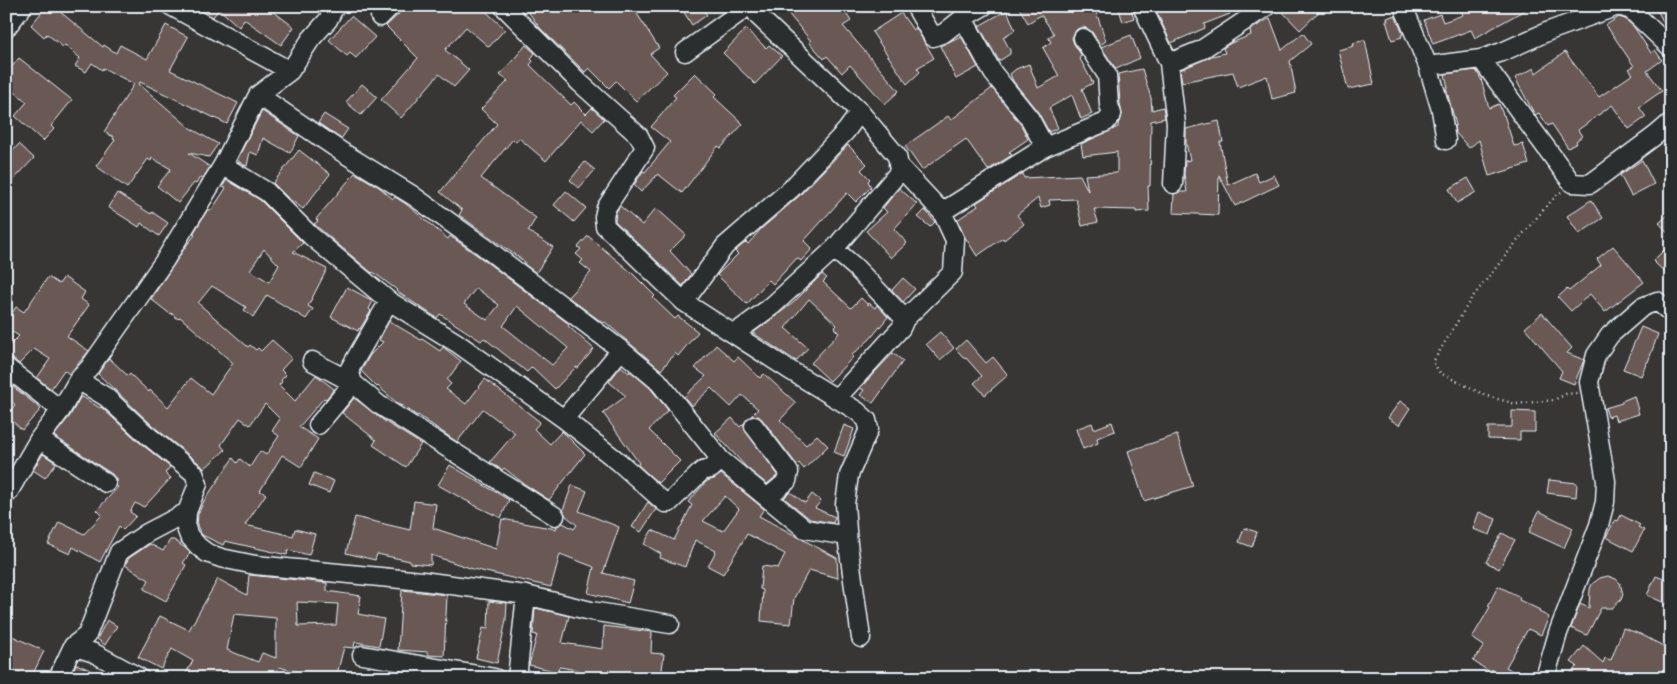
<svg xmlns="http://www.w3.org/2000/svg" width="1677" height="684" font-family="Itim,sans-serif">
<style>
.building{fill:#695853;stroke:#e8f1f8;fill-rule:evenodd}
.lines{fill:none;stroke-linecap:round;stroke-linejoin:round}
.minor-casing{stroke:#e8f1f8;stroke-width:21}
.path{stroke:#e8f1f8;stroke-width:2.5;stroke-dasharray:1 4;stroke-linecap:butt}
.minor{stroke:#2a2d2e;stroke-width:18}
</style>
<rect width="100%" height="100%" fill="#373635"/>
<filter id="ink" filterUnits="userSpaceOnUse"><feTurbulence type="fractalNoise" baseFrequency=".02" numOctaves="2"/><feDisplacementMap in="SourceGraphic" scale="10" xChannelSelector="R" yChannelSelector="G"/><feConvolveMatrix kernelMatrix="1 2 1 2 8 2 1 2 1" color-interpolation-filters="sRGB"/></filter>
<g filter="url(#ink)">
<path class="building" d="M47 6H53L103 47 104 45 116 53 120 45 147 59 166 25 188 37 170 70 238 103 227 124 140 82 139 84 190 128 218 144 209 157 189 153 210 167 203 178 200 177 196 184 194 183 178 203 157 186 171 169 152 158 151 161 148 159 127 188 96 166 115 140 113 139 114 137 104 132 134 84 103 68 102 70 92 63 86 72 75 66 80 58 65 45 63 47 47 34 44 37 31 25Z
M206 6H266L294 27 281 45 244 19 239 27 219 9 213 17 202 11Z
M401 6H480L505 29 489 47 466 27 445 50 469 70 454 87 439 74 401 118 381 100 418 58 386 26 399 14Z
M524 6H547L551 12 559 6H632L659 48 650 54 667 72 636 101 616 81 609 88 589 68 585 72 540 28Z
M680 6H701L707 15 692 25Z
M782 6H841L851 21 843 26 899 91 885 104 850 65 842 73 827 56 824 59 809 42 811 41Z
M1018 6H1094L1106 41 1100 45 1092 32 1088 29 1083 27 1077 29 1074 33 1072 38 1074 44 1082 56 1079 57 1093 83 1082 89 1092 114 1081 119 1072 95 1049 108 1058 128 1049 132 1038 112 1013 81 1010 74 1016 69 1029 64 1038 88 1059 76 1043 48 1051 42 1048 37 1054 34 1041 15 1028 23Z
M1118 6H1130L1134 18 1123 22Z
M1154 6H1227L1230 14 1204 24 1205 28 1171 43Z
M1277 6H1325L1300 30Z
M1471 6H1532L1475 38 1471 30 1433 44 1424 20 1440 14 1443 22 1463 15 1461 11Z
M1655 6H1671V33L1668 31Z
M1007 10 1015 30 1003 37 1010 50V54L999 61 979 26Z
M901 13 913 30 916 28 934 58 917 68 920 72 907 84 872 32Z
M1395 15 1403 34 1401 35 1402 37 1392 40 1386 21H1388L1387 18Z
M351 16 375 37 356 58 350 53 347 56 329 40Z
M1619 17 1625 19 1634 27 1651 53 1655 50 1662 60 1647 71 1662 91 1639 107 1646 117 1629 129 1612 105 1578 130 1582 136 1576 141 1577 143 1568 148 1552 124 1548 126 1539 113 1535 115 1515 78 1534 68 1536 73 1565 52 1599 97 1633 74 1629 69 1634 66 1606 25Z
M1270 18 1282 50 1303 33 1311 44 1290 61 1296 93 1272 99 1267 76 1238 87 1233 72 1182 82 1180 70 1212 56 1225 53 1223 48 1231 43 1251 35 1250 30Z
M746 29 766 48 769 45 782 56 755 84 723 53Z
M1131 35 1140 58 1116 69 1101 47Z
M961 36 978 67 956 79 940 46Z
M1365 40 1374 84 1348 89 1338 50 1354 46 1353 43Z
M526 45 535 53 531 59 533 61 530 65 571 105 574 102 586 114 592 108 604 119 593 131 581 120 546 161 519 138 516 142 513 139 481 178 536 218 528 231 553 247 536 273 524 264 525 262 459 215 462 210 440 192 497 124 481 109 508 81 500 75Z
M19 58 72 100 51 126 54 129 43 141 15 116 27 102 6 85V74Z
M1142 69 1151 98 1152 110 1163 107 1165 118 1151 121 1150 186H1148L1149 211 1136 212V210L1094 209 1098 222 1082 226 1076 199 1049 200 1050 205 1041 208 1038 198 1017 215 1024 224 1004 240 1003 238 977 256 965 237 957 220 978 206 976 203 1023 173 1024 178 1080 175 1088 191 1085 175 1117 173V152L1083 156 1081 144 1118 127V124L1122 115 1120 103 1118 74Z
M1476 70 1481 79 1489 108 1499 104 1503 115H1504L1514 146 1523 144 1529 164 1489 176 1479 140 1469 148 1455 132 1454 126 1456 125 1446 88H1448L1445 74Z
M695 73 717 94 714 97 743 124 721 148 718 146 682 193 658 174 641 192 634 185 643 171 645 172 670 142 651 127 676 97 673 95Z
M362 84 377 97 361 115 346 102Z
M992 88 1021 125 1028 139 1009 152 1012 155 988 170 966 139 922 170 905 146 948 116 951 120Z
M262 111 299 136 290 153 263 138 258 155 250 152 247 166 244 165 237 160Z
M324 114 348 129 341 139 318 123Z
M1219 121 1223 142H1220L1228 185 1255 173 1259 182 1274 175 1279 185 1235 206 1219 175 1218 215 1173 213 1174 194 1180 192H1187L1184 174 1185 161 1190 160 1186 143V129Z
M19 144 34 158 6 188V159Z
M848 145 867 164 861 170 870 179 868 181 871 187 856 202 847 193 804 241 812 249 801 261 797 258 773 284 769 280 747 304 717 275 738 254 735 251 746 242 748 244 761 229 799 196Z
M299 150 330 174 303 209 288 198 273 183Z
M1642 160 1654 184 1631 196 1620 175Z
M585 162 595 170 579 188 570 180Z
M355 173 379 187 393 199 395 197 406 204 448 239 450 236 477 255 569 324 568 326 594 349 578 368 576 367 555 389 532 367 527 372 484 338 481 341 440 314 437 318 396 291 397 290 373 272 372 273 314 224 318 221 316 219ZM476 288 499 305 487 320 464 304ZM517 306 568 348 552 365 503 326Z
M1468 178 1476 192 1457 203 1449 189Z
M227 180 260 200 303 243 293 252 327 269 308 306 313 309 306 319 267 295 253 317 244 310 246 307 212 286 198 303 248 347 250 345 256 350 258 348 261 351 272 340 292 358 281 370 286 375 281 380 282 382 279 385 295 401 316 375 334 389 326 399 324 398 299 427 318 439 301 467 282 455 260 491 266 494 245 525 293 536 295 529 315 534 309 555 288 550 287 555 225 541 223 545 202 535 197 526 198 514 204 501 233 458 237 463 240 459 250 467 260 451 266 455 279 436 272 431 280 419 265 404 250 425 240 418 221 445 225 450 204 469 201 465 153 426 98 374 109 358 128 376 130 374 149 392 150 390 168 407 191 378 211 394 233 363 180 317 178 319 171 313 170 314 151 299 186 246 195 235 193 234 208 209 211 211 226 188 222 187ZM264 249 279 265 269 282 250 270Z
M899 188 917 204 894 229 907 243 891 258 866 231 887 212 883 208Z
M566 191 586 208 574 222 554 205Z
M117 193 151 214 152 212 168 223 159 236 141 223 139 227 108 207Z
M1591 200 1603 218 1579 234 1567 216Z
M620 206 642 225 656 208 686 235 670 251 691 274 683 286 615 221 616 212Z
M925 210 935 222 930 227 918 217Z
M1671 212V236L1659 223Z
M588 236 632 273 655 296 653 298 675 319 678 316 698 332 678 356 675 353 661 370 605 322 603 323 568 297 591 272 580 263 583 260 576 254 581 249 578 247Z
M1671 243V278L1653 261Z
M1613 246 1644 282 1605 312 1590 294 1571 311 1558 297 1567 289 1569 291 1601 265 1597 259Z
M822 274 827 278 823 282 851 308 861 298 868 305 869 303 875 308 877 305 888 317 870 339 852 355 853 357 830 381 811 363 839 333 834 328 837 325 809 299 785 328 808 348 796 361 753 333 793 303Z
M48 277 59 284 64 277 85 292 81 299 89 305 67 336 89 351 69 374 64 370 51 389 37 378 50 359 34 349 19 364 12 358 6 357V349L19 336 6 328V323L16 307 24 312Z
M903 278 915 289 903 302 892 290Z
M347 287 373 301 369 309 371 311 360 329 359 328 358 331 331 317Z
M1542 313 1572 348 1567 353 1584 360 1574 384 1559 378 1562 371 1525 328Z
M389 321 421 340 422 339 440 351 443 347 461 361 447 380 451 384 446 389 466 404 485 379 540 422 534 429 550 444 562 431 585 454 549 500 523 483 504 468 502 470 490 462 515 433 483 409 457 442 418 415 417 416 402 405 401 406 397 403 378 386 377 387 361 371 370 355 383 342 379 340Z
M1641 327 1658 334 1648 362H1647L1641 376 1623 369Z
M940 332 954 348 940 360 926 344Z
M966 340 986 363 993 357 1008 375 985 395 974 383 982 376 966 358 965 359 956 349Z
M716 345 734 361 738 357 760 378 764 374 796 403 780 420 806 445 817 435 828 446 804 469 799 463 797 465 762 419 758 416H751L758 409 742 395 731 407 711 388 692 406 684 397 706 376 695 368Z
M893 353 903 361 873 403 860 395 864 390 860 388Z
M621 366 629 373 630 371 650 388 668 410 649 430 680 461 658 483 638 465 639 463 603 413 626 396 609 382Z
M6 381 41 409 22 430 6 415 15 405 6 394Z
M81 396 100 408 101 407 139 442 170 467 165 473 171 478 144 507 135 503 130 512 136 516 123 530 119 526 100 562 73 547 70 554 48 544 59 522 84 534 102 515 97 510 118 487 116 486V479L112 474 54 436 70 416Z
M1634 396 1639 414 1616 421 1614 415 1608 417 1605 408 1622 403V401Z
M354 398 387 423 421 444 406 467 373 445 376 440 342 413Z
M1400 401 1410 408 1399 425 1388 418Z
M1512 411 1535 412V432H1520V440L1488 439V427H1512Z
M732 418 740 427 744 423 746 432 778 475 767 484 747 468 715 433Z
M1112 422 1115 431 1097 438 1098 443 1083 449 1076 429 1092 423 1094 429Z
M844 425 854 429 844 456 834 452Z
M1177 435 1193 486 1144 501 1128 451Z
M43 454 56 463 45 478 33 470Z
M450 465 509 500 501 518 474 505 438 485Z
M314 473 334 481 329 493 309 485Z
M721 474 764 509 759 516 837 558 838 578 809 570 794 598 791 624 761 621 763 590 760 589 762 566 778 568 785 554 747 534 723 574 708 566 716 551 695 540 685 567 660 558 661 554 644 544 652 530 674 540 692 505 688 502 707 481 714 479ZM725 496 739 509 723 531 703 521Z
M1549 480 1577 483 1576 497 1547 493Z
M572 485 587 491 579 511 619 527 603 573 634 581 628 603 588 593 594 567 560 554 551 587 473 569 431 555V565L410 563V561L377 554 375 560 346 553 355 517 410 530 414 501 436 504 433 528 496 549 502 519 556 529 557 526 563 523 574 529 577 525 566 516 563 510Z
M790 492 805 503 812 494 821 501 815 508 835 517 833 523 810 519 784 498Z
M648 502 656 509 641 532 632 527Z
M1539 511 1573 528 1564 548 1529 532Z
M1479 512 1496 519 1490 535 1473 529Z
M1621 515 1640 525 1638 527 1644 530 1633 551 1606 537 1615 520 1618 521Z
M1244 528 1257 532 1252 547 1239 542Z
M1502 533 1515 540 1499 569 1486 562Z
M170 540H174L185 548 190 553 183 563 186 565 166 601 144 589 149 580 125 565 129 558 150 544 163 551Z
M249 575 327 583V591L361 596 358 614 384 619 379 646 355 642 354 648 344 647 336 678H311L312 676 279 667 275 678H183L193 661 172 649 161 669 138 657 160 616 189 630 218 579 247 595ZM297 602 338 604 336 625 298 626ZM234 614 276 618V658L262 653 258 662 227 650Z
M1608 576 1616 579 1620 583 1623 594 1621 600 1612 608H1601L1587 635 1571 628 1580 604 1589 608 1590 589 1592 584 1600 578Z
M1656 576 1671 582V606L1647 595Z
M1498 586 1520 597 1519 600 1540 610 1539 612 1549 617 1541 635 1528 629 1506 667 1524 678H1500L1492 669 1490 672 1473 661 1484 646 1472 638 1490 607 1488 606Z
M402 590 447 595 444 656 428 655V652L398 650Z
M489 601 507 603 506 620 497 663 476 658 483 628 488 629Z
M535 608 569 616 562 643 603 649 604 626 652 632 651 653 664 654 661 678H628L559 667 558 672 529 665 537 635 533 634Z
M107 620 117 626 105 645 97 639Z
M1623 628 1640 634 1671 650V660L1664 678H1567L1577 666 1571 662 1584 646 1603 663 1605 658 1611 660Z
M6 633 44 651 31 678 6 667Z
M76 664 109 678H70Z"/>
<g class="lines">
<defs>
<path id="minor" d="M171 6 290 71
M503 6 580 83 639 136 645 148 606 208 604 217 605 226 684 302 788 369 857 411 867 420 869 429 849 475 845 504 848 544 861 638
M915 6 933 37 944 33 963 18 984 6
M1142 6 1169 63 1176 124 1173 184
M1403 6 1428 66 1441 110 1446 140
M1619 6 1631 10 1671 48
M380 17 391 6
M963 18 993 73 1030 119 1045 147
M6 28 23 6
M685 52 743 10 746 6
M1481 59 1572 183 1590 184 1656 135 1671 122
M1169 63 1201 50 1267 6
M1428 66 1481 59 1502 52 1549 31 1618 6
M258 95 342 152 412 195 483 246 621 350 658 381 721 460 805 529 847 536
M223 165 267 192 311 236 389 301 457 343 564 419 619 462 665 503H669L702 471 711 469 721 460
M942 212 1045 147 1106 122 1112 114 1109 105 1107 75 1083 38
M834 249 855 267 905 319
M684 302 725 246 791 189 846 131 860 112
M734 334 772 306 834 249 900 171 897 156 860 112 758 16 753 6
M312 361 353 383 378 404 555 516
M6 367 61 410
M78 380 106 397 146 434 194 473 198 484 187 512 186 528 189 536 199 547 207 553 221 558 255 565 422 581 526 595 591 611 670 624
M353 383 349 370 389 301
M836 399 901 328 905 319 953 272 955 240 942 212 898 165
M564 419 621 350
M318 425 353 383
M754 426 789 472 787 481 767 498
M39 439 106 483
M8 493 39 439 61 410 78 380 90 367 165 260 223 165 258 95 290 71 311 39 328 20 335 6
M73 646 94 653 140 678
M362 655 495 678
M58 678 73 646 87 635 119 552 147 533 187 512
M517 678 526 595
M1545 678 1558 633 1599 525 1605 502 1606 481 1589 382 1596 355 1610 335 1642 307 1657 301 1671 313"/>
</defs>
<use href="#minor" class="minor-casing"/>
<path class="path" d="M1561 192 1552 200 1522 235 1471 299 1433 362 1440 373 1487 396 1516 404 1554 400 1566 394 1577 393"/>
<use href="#minor" class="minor"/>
</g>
</g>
<rect width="1677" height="684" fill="none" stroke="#2a2d2e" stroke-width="25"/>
<rect x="12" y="12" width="1652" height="659" fill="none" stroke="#e8f1f8" stroke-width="2" filter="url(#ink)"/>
</svg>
